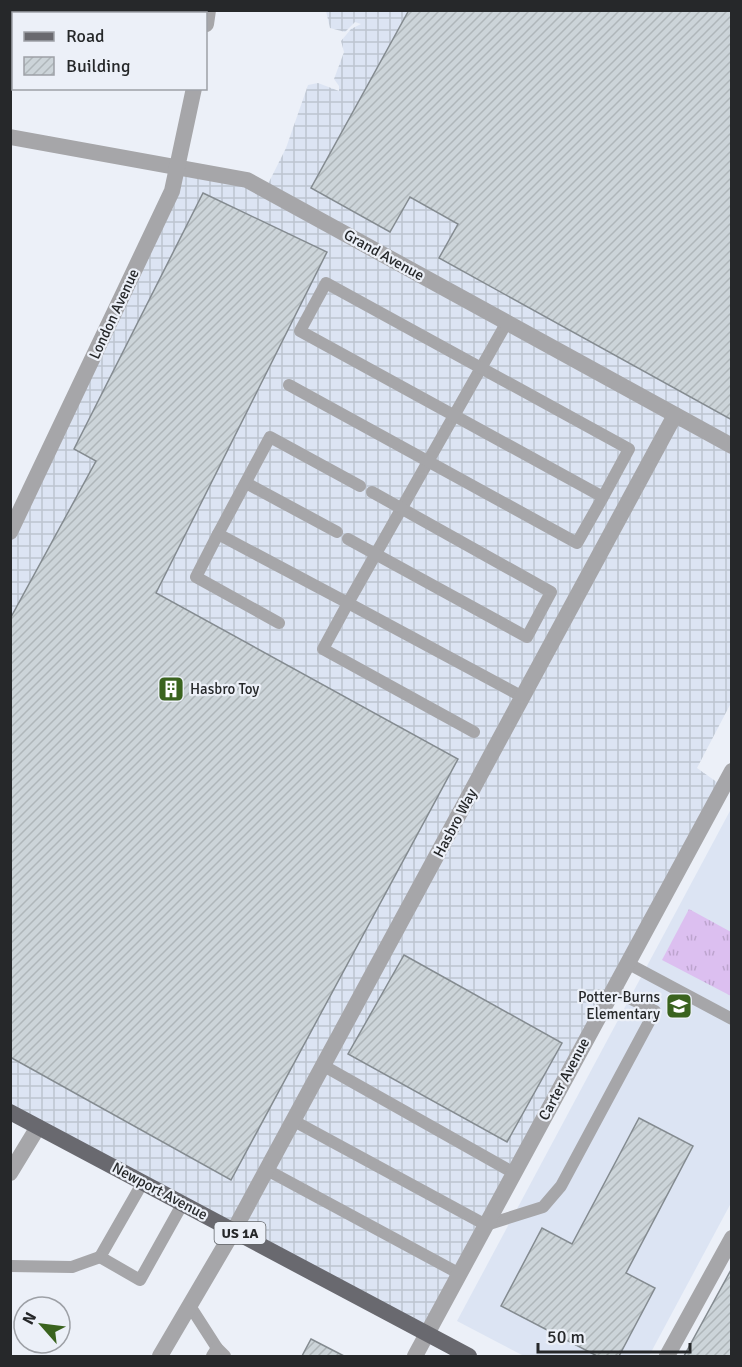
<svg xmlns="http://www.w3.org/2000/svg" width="742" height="1367" font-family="Signika,sans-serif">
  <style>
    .built { fill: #dce4f3 }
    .industrial { fill: url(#industrial-grid) }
    .park { fill: url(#park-tufts) }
    .building { fill: url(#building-hatch); stroke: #848b90; stroke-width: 1.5 }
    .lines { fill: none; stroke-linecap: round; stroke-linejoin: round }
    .service { stroke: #a6a6a9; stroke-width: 12 }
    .minor { stroke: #a6a6a9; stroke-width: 16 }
    .primary { stroke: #69696f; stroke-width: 16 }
    .labels { text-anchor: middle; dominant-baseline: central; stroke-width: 4.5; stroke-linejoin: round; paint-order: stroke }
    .shield { fill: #ecf0f8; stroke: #616468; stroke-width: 1.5 }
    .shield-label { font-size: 14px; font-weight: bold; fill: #26282a }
    .street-label { font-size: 15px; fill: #26282a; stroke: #ecf0f8 }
    .poi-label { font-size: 15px; fill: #26282a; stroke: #ecf0f8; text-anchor: start }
  </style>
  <defs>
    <pattern id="industrial-grid" width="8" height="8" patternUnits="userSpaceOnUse" patternTransform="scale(1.5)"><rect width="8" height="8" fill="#dce4f3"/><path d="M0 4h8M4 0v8" fill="none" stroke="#bdc4d0"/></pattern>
    <pattern id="park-tufts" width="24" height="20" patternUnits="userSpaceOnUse" patternTransform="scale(1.5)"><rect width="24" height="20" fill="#dcbff0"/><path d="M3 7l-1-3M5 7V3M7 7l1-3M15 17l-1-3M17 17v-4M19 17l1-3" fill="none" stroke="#bda4ce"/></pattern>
    <pattern id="building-hatch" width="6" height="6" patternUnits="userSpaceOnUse" patternTransform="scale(1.5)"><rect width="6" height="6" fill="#ccd4d9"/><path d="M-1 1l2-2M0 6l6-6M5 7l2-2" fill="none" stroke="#afb6ba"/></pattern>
  </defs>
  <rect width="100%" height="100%" fill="#ecf0f8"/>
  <!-- built -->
  <polygon class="built" points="731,809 731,1203 649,1356 524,1356 457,1321"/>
  <!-- industrial -->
  <polygon class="industrial" points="326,11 731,11 732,701 697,768 728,790 430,1335 11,1109 10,538 183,170 266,188 286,148 308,85 318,83 339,91 339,86 334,79 344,52 341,41 351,29 361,24 355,22 345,32 330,28"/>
  <!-- park -->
  <polygon class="park" points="689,909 731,932 731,996 662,960"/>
  <!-- building -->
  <g class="building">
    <polygon points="409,10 732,10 732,420 439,258 458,224 410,197 390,232 311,188"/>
    <polygon points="203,193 327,252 156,593 458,759 231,1180 10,1057 10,619 96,461 74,449"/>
    <polygon points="404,955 562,1043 507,1142 348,1054"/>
    <polygon points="639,1118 693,1146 626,1273 655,1288 619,1356 597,1356 501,1306 542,1228 572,1244"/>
    <polygon points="732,1268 732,1356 684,1356"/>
    <polygon points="311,1339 344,1356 302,1356"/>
  </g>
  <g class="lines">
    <!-- service -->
    <g class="service">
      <polyline points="507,322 348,603 523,697"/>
      <polyline points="289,385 577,543 603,497 300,331 326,283 629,449 603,497"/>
      <polyline points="246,483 337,532"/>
      <polyline points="218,534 270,437 360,486"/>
      <polyline points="348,539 527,637 551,592 372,492"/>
      <polyline points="279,623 196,577 218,534 348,603 323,649 474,732"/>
      <polyline points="627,963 732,1019"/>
      <polyline points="324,1066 514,1173"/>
      <polyline points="294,1121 486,1225 543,1207 561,1186 655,1011 613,990"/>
      <polyline points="267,1170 460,1274"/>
      <polyline points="143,1182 100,1257 140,1280 183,1203"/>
      <polyline points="10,1266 72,1267 100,1257"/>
      <polyline points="190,1306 217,1348"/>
      <polyline points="212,1356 217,1348 225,1356"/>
    </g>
    <!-- minor -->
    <g class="minor">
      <polyline points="206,24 208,10"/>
      <polyline points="10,137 247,180 732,446"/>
      <polyline points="10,532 172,191 194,88"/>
      <polyline points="10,1173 38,1127"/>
      <polyline points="160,1356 234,1230 675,415"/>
      <polyline points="415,1356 732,771"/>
      <polyline points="667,1356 732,1238"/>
    </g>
    <!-- primary -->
    <polyline class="primary" points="10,1112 469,1356"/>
  </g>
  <!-- icons -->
  <defs>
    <symbol id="building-square" viewBox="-11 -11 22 22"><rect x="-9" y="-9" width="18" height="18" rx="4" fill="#3a631e" stroke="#ecf0f8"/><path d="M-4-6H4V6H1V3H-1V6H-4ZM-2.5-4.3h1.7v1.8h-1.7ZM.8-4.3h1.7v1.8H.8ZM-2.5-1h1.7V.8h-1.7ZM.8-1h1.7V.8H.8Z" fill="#fff"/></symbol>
    <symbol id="school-square" viewBox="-11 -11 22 22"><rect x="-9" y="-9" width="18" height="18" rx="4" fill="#3a631e" stroke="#ecf0f8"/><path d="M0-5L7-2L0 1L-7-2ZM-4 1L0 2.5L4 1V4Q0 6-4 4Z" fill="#fff"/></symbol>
  </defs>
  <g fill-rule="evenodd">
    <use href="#building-square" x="156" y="674" width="30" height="30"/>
    <use href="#school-square" x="664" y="991" width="30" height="30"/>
  </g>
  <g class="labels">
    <!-- shield labels -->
    <rect class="shield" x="214.5" y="1222" width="51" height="22" rx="4.5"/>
    <g class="shield-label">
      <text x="240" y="1233">US 1A</text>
    </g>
    <!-- street labels -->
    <g class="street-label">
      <text transform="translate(384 255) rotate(29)">Grand Avenue</text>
      <text transform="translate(114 314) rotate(-65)">London Avenue</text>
      <text transform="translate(455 823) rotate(-62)">Hasbro Way</text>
      <text transform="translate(564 1079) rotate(-62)">Carter Avenue</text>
      <text transform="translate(160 1191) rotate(28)">Newport Avenue</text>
    </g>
    <!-- poi labels -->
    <g class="poi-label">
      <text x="190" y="689">Hasbro Toy</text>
      <text x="660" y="997" text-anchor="end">Potter-Burns<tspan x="660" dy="17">Elementary</tspan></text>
    </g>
  </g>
  <!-- border -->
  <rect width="742" height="1367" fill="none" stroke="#26282a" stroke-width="24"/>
  <!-- legend -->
  <rect x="12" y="12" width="195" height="78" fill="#ecf0f8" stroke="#9da0a6" stroke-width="1.5"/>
  <rect x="24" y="32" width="30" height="9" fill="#69696f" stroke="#9da0a6" stroke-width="1.5"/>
  <text x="66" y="42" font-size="18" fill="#26282a">Road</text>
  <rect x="24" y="57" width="30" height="18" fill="url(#building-hatch)" stroke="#9da0a6" stroke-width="1.5"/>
  <text x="66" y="72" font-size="18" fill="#26282a">Building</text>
  <!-- north arrow -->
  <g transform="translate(42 1325) rotate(298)"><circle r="28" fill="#ecf0f8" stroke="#9da0a6" stroke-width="1.5"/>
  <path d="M0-4.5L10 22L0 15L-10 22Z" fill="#3a631e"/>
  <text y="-9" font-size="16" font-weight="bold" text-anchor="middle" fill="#26282a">N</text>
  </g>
  <!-- scale -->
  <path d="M538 1343v9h152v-9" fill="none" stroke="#26282a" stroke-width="3"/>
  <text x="547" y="1343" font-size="18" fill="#26282a" stroke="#ecf0f8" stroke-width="4.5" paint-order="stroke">50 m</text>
</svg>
